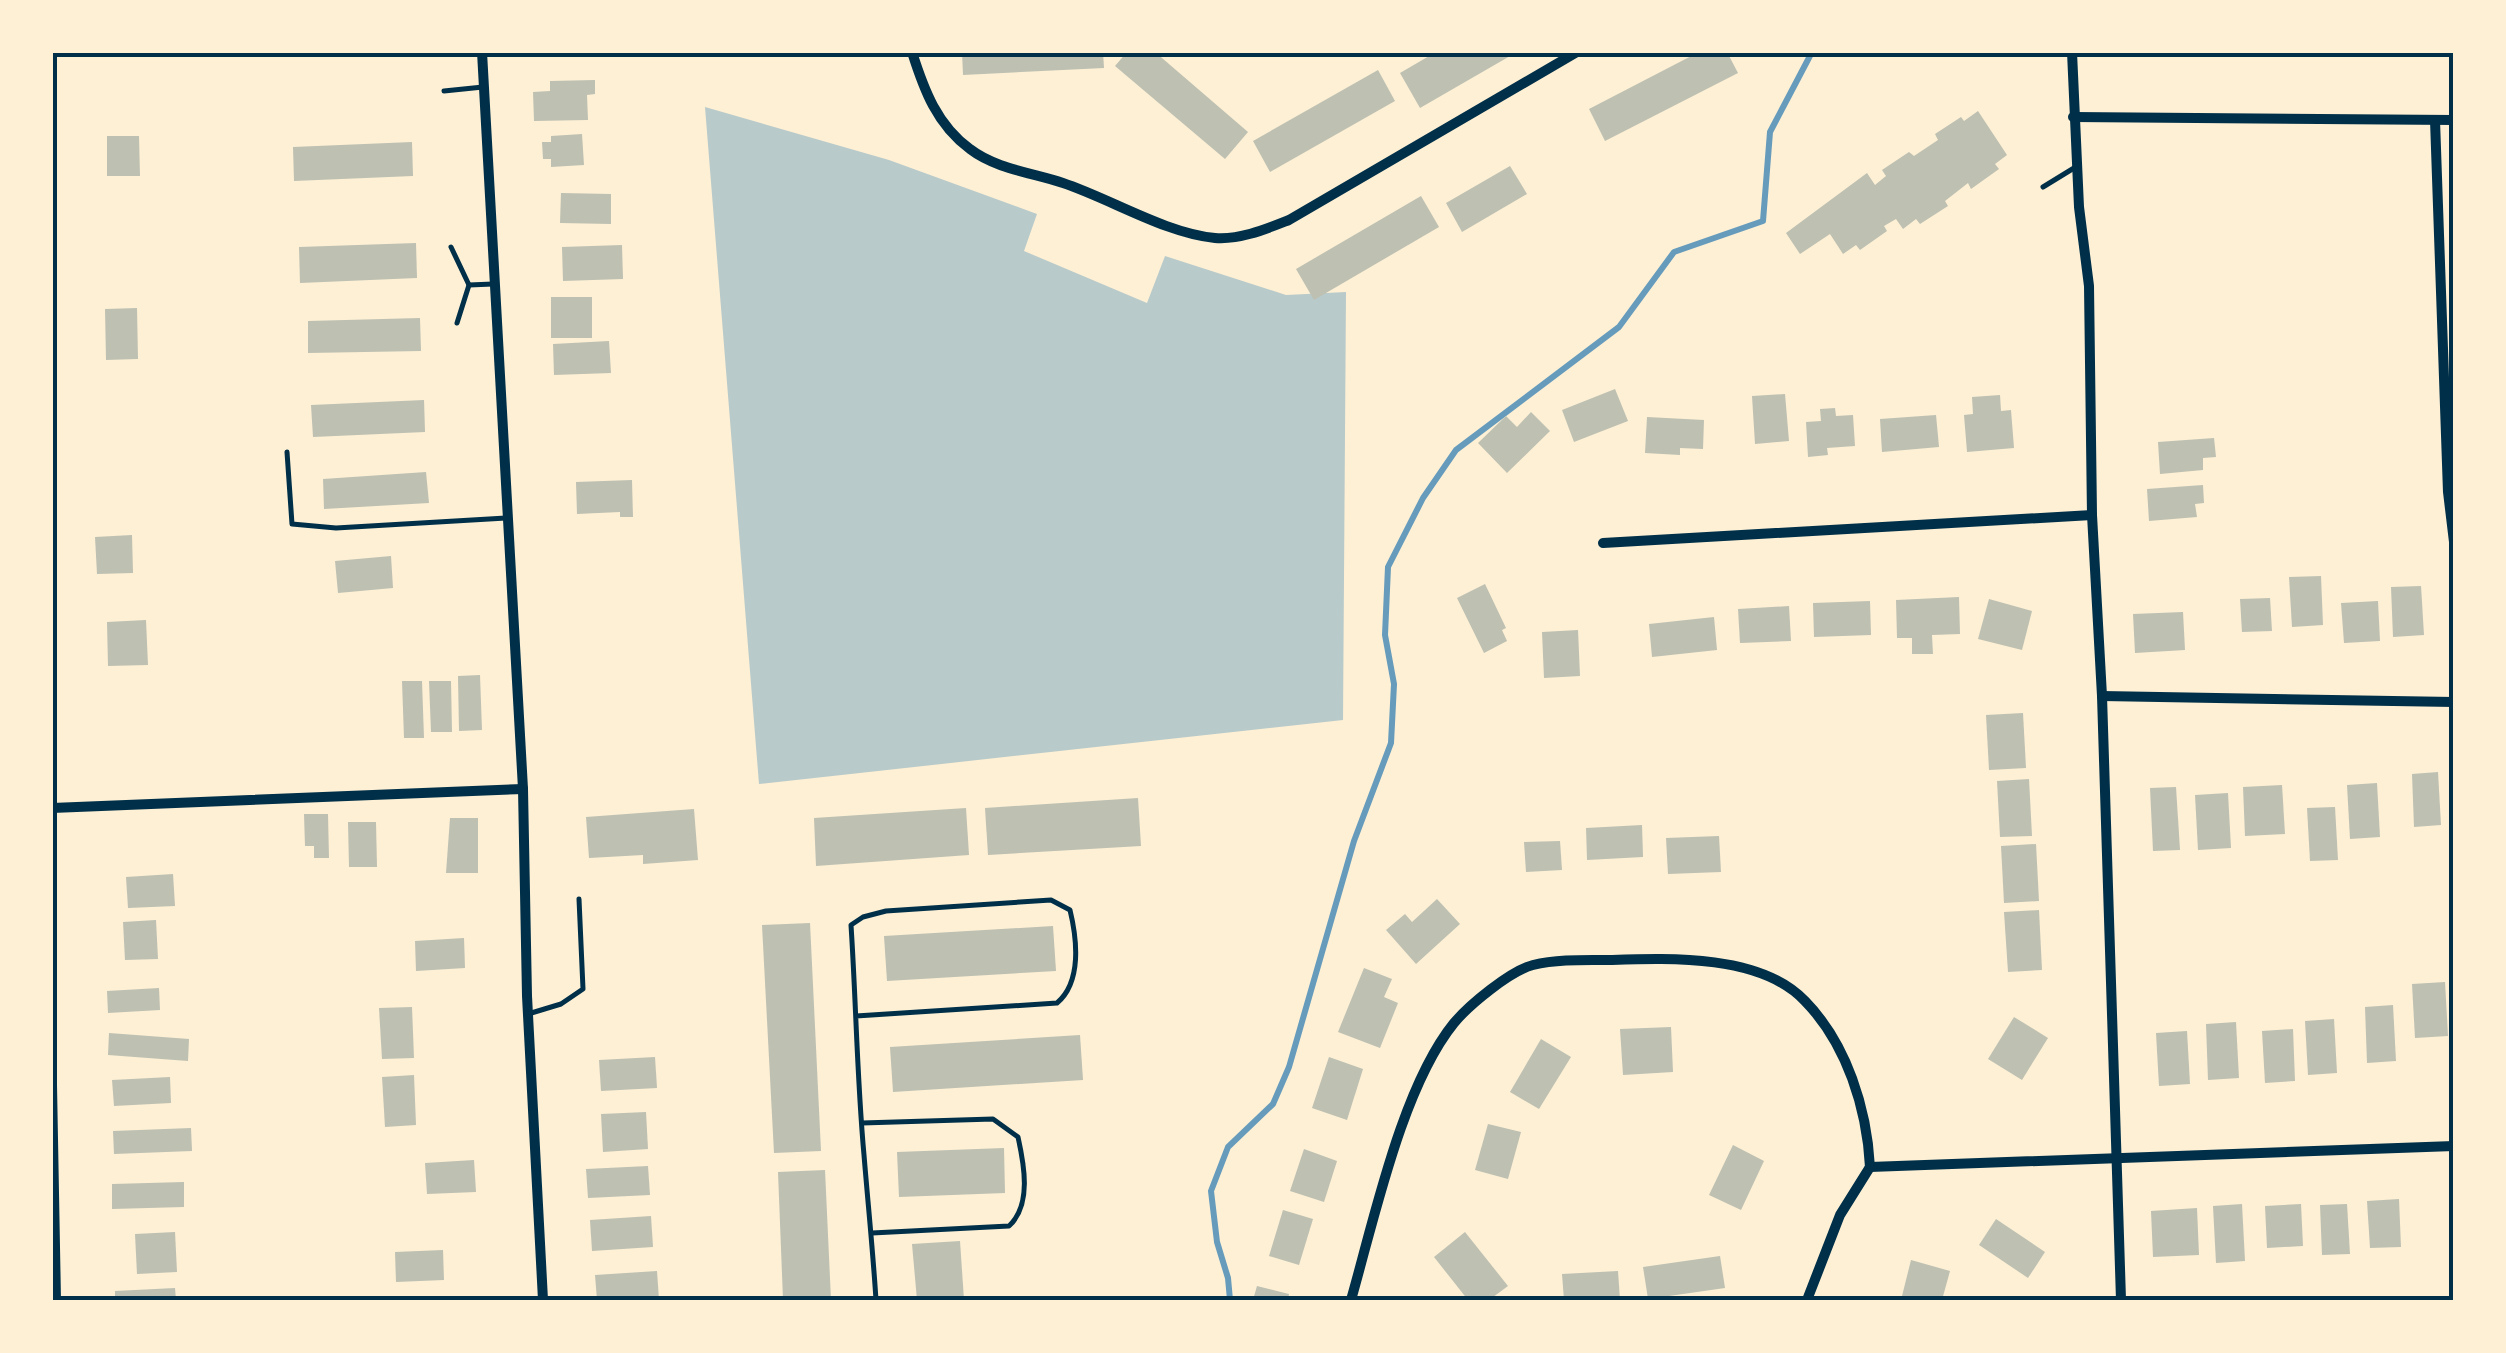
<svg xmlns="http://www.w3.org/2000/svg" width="2506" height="1353" font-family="Mulish,sans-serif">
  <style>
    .green { fill: #b9caca }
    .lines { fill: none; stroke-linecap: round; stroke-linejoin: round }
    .stream { stroke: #669bbc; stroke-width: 6 }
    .building { fill: #bec0b2 }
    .service { stroke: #003049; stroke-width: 5 }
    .minor { stroke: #003049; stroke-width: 10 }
    .neatline { fill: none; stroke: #003049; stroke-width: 4 }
  </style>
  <rect width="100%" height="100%" fill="#fdf0d5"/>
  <!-- green -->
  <polygon class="green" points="705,107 889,160 1037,214 1024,251 1147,303 1165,256 1286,295 1346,292 1343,720 759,784"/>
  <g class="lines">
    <!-- stream -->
    <polyline class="stream" points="1230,1300 1228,1278 1217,1242 1211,1191 1228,1147 1273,1104 1289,1067 1354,841 1391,743 1394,684 1385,635 1388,567 1423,498 1456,450 1619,327 1674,252 1763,221 1770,132 1812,52"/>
  </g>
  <!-- building -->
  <g class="building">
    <polygon points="962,52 1103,52 1104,68 963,75"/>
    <polygon points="1127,52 1155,52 1248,132 1225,159 1115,66"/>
    <polygon points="1436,52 1517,52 1420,108 1400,73"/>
    <polygon points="1699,52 1727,52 1738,73 1605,141 1589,109"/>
    <polygon points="1378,70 1395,101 1270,172 1253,141"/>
    <polygon points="595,80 595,94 587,95 588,120 534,121 533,92 550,91 550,81"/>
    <polygon points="1978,111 2007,155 1995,164 1999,169 1971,189 1968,183 1945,201 1948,206 1920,224 1916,219 1903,229 1896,219 1884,226 1887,231 1860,250 1856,245 1843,254 1830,234 1800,254 1786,233 1867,173 1875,185 1886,176 1882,170 1909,152 1914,156 1938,140 1935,134 1961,117 1964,121"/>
    <polygon points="582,134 584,165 551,167 551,159 543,159 542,142 551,142 551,136"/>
    <polygon points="107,136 139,136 140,176 107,176"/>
    <polygon points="412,142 413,176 294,181 293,147"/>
    <polygon points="1510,166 1527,194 1462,232 1446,203"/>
    <polygon points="561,193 611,194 611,224 560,223"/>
    <polygon points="1421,196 1439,227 1314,300 1296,269"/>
    <polygon points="416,243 417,278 300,283 299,247"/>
    <polygon points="622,245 623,279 563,281 562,247"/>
    <rect x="551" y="297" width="41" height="41"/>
    <polygon points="137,308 138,359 106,360 105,309"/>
    <polygon points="420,318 421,351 308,353 308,321"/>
    <polygon points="609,341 611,373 554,375 553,344"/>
    <polygon points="1615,389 1628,421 1574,442 1562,410"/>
    <polygon points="1785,394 1789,441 1755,444 1752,396"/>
    <polygon points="2000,395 2001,411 2011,410 2014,448 1967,452 1964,415 1973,414 1972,397"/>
    <polygon points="424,400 425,432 313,437 311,405"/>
    <polygon points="1835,408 1836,416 1853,415 1855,446 1827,448 1828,455 1808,457 1806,422 1821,421 1820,409"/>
    <polygon points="1531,412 1550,431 1507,473 1478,443 1506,416 1517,427"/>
    <polygon points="1936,415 1939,447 1882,452 1880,419"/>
    <polygon points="1647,417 1704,420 1703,449 1680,448 1680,455 1645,453"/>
    <polygon points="2214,438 2216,457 2203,458 2203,470 2160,474 2158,442"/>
    <polygon points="426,472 429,503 324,509 323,479"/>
    <polygon points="632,480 633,517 620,517 620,512 577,514 576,482"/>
    <polygon points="2203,485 2204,503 2195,504 2197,517 2149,521 2147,489"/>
    <polygon points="132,535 133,573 97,574 95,537"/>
    <polygon points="391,556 393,588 338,593 335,561"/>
    <polygon points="2321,576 2323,625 2292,627 2289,577"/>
    <polygon points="1485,584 1506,628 1502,630 1507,641 1484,653 1457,598"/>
    <polygon points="2421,586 2424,635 2393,637 2391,587"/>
    <polygon points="1959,597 1960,634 1932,635 1933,654 1912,654 1912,638 1897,638 1896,600"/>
    <polygon points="2270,598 2272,631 2242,632 2240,599"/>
    <polygon points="1989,599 2032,611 2022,650 1978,639"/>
    <polygon points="1870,601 1871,635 1814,637 1813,603"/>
    <polygon points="2378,601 2380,641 2344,643 2341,603"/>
    <polygon points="1789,606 1791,641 1740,643 1738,609"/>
    <polygon points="2183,612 2185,650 2135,653 2133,614"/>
    <polygon points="1714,617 1717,650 1652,657 1649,624"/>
    <polygon points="146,620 148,665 108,666 107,622"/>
    <polygon points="1578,630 1580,676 1544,678 1542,632"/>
    <polygon points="480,675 482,730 459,731 458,676"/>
    <polygon points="402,681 422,681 424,738 404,738"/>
    <polygon points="429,681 451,681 452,732 431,732"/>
    <polygon points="2023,713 2026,768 1989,770 1986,715"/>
    <polygon points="2438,772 2441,825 2414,827 2412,774"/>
    <polygon points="2029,779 2032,836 2000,837 1997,781"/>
    <polygon points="2377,783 2380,837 2350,839 2347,785"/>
    <polygon points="2282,785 2285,834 2245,836 2243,787"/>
    <polygon points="2176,787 2180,850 2153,851 2150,788"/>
    <polygon points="2228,793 2231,848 2198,850 2195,795"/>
    <polygon points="1138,798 1141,846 988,855 985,808"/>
    <polygon points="2335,807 2338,860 2310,861 2307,808"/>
    <polygon points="966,808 969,855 816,866 814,818"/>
    <polygon points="694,809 698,860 643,864 643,855 589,858 586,817"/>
    <polygon points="304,814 328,814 329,858 314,858 314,846 305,846"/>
    <polygon points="450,818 478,818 478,873 446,873"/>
    <polygon points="348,822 376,822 377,867 349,867"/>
    <polygon points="1642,825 1643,857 1587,860 1586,828"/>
    <polygon points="1719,836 1721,872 1668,874 1666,838"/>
    <polygon points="1560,841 1562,870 1526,872 1524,842"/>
    <polygon points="2036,844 2039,901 2004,903 2001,846"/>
    <polygon points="173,874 175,906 128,908 126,877"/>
    <polygon points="1437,899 1460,924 1416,964 1386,930 1405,914 1412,922"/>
    <polygon points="2039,910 2042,970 2008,972 2004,912"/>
    <polygon points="156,920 158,959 125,960 123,922"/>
    <polygon points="810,923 821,1151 774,1153 762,925"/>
    <polygon points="1053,926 1056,971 887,981 884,936"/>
    <polygon points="464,938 465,968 416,971 415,941"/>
    <polygon points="1364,968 1392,979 1384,997 1398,1003 1380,1048 1338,1032"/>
    <polygon points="2445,982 2448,1036 2415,1038 2412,984"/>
    <polygon points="159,988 160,1010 108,1013 107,991"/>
    <polygon points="2393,1005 2396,1061 2367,1063 2365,1007"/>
    <polygon points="412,1007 414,1058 382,1059 379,1008"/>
    <polygon points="2014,1017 2048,1038 2022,1080 1988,1059"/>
    <polygon points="2334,1019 2337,1073 2308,1075 2305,1021"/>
    <polygon points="2236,1022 2239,1078 2208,1080 2206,1024"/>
    <polygon points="1671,1027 1673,1072 1623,1075 1620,1029"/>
    <polygon points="2293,1029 2295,1081 2265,1083 2262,1031"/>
    <polygon points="2187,1031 2190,1084 2159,1086 2156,1033"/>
    <polygon points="109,1033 189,1039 188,1061 108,1055"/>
    <polygon points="1080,1035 1083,1080 893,1092 890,1047"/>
    <polygon points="1541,1039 1571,1057 1539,1109 1510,1092"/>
    <polygon points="655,1057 657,1088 601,1091 599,1060"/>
    <polygon points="1329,1057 1363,1069 1347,1120 1312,1108"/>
    <polygon points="414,1075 416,1125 385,1127 382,1077"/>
    <polygon points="170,1077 171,1103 114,1106 112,1080"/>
    <polygon points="646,1112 648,1149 603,1152 601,1114"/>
    <polygon points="1488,1124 1521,1132 1508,1179 1475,1170"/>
    <polygon points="191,1128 192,1151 114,1154 113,1131"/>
    <polygon points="1733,1145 1764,1161 1741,1210 1709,1195"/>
    <polygon points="1004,1148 1005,1193 899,1197 897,1152"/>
    <polygon points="1304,1149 1337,1161 1324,1202 1290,1191"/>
    <polygon points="474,1160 476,1192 427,1194 425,1163"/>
    <polygon points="648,1166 650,1195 588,1198 586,1169"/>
    <polygon points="825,1170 831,1300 783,1300 778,1172"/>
    <polygon points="184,1182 184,1207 112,1209 112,1184"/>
    <polygon points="2399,1199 2401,1247 2370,1248 2367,1201"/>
    <polygon points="2242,1204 2245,1261 2216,1263 2213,1206"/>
    <polygon points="2301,1204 2303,1246 2267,1248 2265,1206"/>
    <polygon points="2347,1204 2350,1254 2322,1255 2320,1205"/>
    <polygon points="2197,1208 2199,1255 2153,1257 2151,1211"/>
    <polygon points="1283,1210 1313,1219 1299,1265 1269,1256"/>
    <polygon points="651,1216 653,1247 592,1251 590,1220"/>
    <polygon points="1996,1219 2045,1252 2028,1278 1979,1245"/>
    <polygon points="175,1232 177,1272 137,1274 135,1234"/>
    <polygon points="1465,1232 1508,1286 1489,1300 1468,1300 1434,1257"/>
    <polygon points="960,1241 964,1300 917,1300 912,1244"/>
    <polygon points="443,1250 444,1280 396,1282 395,1252"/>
    <polygon points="1720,1256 1725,1288 1648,1299 1643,1267"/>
    <polygon points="1911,1260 1950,1271 1942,1300 1901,1300"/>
    <polygon points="657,1271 659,1300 597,1300 595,1275"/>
    <polygon points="1618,1271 1620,1300 1564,1300 1562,1274"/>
    <polygon points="1257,1286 1289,1294 1288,1300 1253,1300"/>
    <polygon points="175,1288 176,1300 115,1300 115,1291"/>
  </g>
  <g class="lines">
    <!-- service -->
    <g class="service">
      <polyline points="444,91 483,87"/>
      <polyline points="2043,187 2074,168"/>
      <polyline points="451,247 469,285 493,284"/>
      <polyline points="457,323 469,285"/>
      <polyline points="287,452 292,524 336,528 506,518"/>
      <polyline points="528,1014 561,1004 583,989 579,899"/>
      <path d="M856,1016L1057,1003C1082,982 1077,939 1070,910L1051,900L886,911L863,917L851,925C856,1001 857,1079 864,1155C868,1204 873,1252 876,1300"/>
      <path d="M862,1123L993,1119L1018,1137C1024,1164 1032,1205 1009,1226L872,1233"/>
    </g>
    <!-- minor -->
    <g class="minor">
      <polyline points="482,52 523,789 527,996 543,1300"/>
      <path d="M912,52C924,90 937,125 970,149C996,169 1033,173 1063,183C1111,199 1165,233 1215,238C1240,240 1266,229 1289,220L1577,52"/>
      <polyline points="2072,52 2079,207 2089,286 2092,515 2102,696 2121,1300"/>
      <polyline points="2073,117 2454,120"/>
      <polyline points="2435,120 2448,492 2454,542"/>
      <polyline points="1603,543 2092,515"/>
      <polyline points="2102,696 2454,702"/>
      <polyline points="52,808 523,789"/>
      <polyline points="52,1085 56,1300"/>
      <polyline points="1870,1167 2454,1146"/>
      <path d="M1351,1300C1374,1220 1402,1087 1454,1023C1469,1005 1510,971 1533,965C1557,959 1584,960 1609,960C1668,958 1761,954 1805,1001C1847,1044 1867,1109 1870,1167"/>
      <polyline points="1807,1300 1840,1215 1870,1167"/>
    </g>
  </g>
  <!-- border -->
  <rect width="2506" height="1353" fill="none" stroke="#fdf0d5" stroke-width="110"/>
  <rect x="55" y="55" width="2396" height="1243" class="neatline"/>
</svg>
